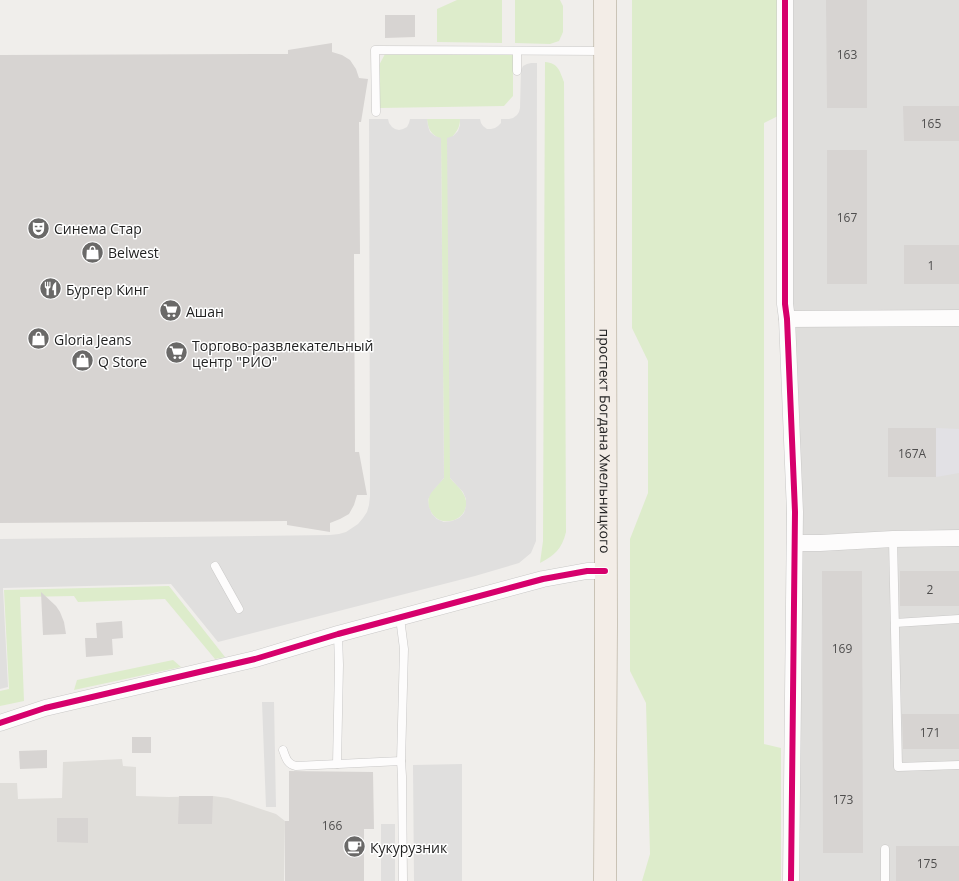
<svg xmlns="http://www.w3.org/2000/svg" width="959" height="881" font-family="'Open Sans',sans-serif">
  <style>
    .residential { fill: #dfdedc }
    .airport { fill: #e0deda }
    .grass { fill: #ddeccb }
    .parking { fill: #e0dfde }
    .plaza { fill: #e2e1e5 }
    .building { fill: #d7d4d2 }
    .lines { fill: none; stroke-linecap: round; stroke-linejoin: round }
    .lane-casing { stroke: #c9c8c7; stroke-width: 9 }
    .street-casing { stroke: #c9c8c7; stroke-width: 17 }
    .primary-casing { stroke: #a79c86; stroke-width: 23 }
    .lane { stroke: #fdfcfc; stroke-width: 8 }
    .street { stroke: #fdfcfc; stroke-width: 16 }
    .primary { stroke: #f3ede7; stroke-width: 22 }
    .cycleway-casing { stroke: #fff; stroke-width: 8 }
    .cycleway { stroke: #d6006c; stroke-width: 6 }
    .labels { text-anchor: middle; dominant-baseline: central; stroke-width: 3; stroke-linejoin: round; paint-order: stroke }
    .number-label { font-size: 12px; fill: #4f4e4e }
    .poi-label { font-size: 14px; fill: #222; stroke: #fff; text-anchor: start }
    .street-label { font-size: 14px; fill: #222; stroke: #fff }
  </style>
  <rect width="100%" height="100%" fill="#f0eeeb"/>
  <!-- residential -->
  <polygon class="residential" points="787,0 959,0 959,881 786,881"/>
  <!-- airport -->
  <polygon class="airport" points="122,759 123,766 136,767 136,796 169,797 213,796 228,798 276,814 285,821 284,881 0,881 0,783 17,783 18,799 62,798 63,762"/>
  <!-- grass -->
  <g class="grass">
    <polygon points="457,0 502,0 502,43 437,42 437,9"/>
    <polygon points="515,0 560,0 563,6 563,32 559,41 550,44 515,43"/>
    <polygon points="632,0 780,0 780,115 764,123 764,744 781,748 781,881 642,881 650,854 646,703 630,671 630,539 648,493 648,361 632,328"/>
    <polygon points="385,54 513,55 513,96 504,106 379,108 378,67"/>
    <path d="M545,62C558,63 560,71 564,82L566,532C562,549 554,556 540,563L543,541Z"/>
    <path d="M427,119H460C460,126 458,130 453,136L450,478C455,484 462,489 465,497C473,519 440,532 430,510C427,504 428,497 431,492C435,487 440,483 444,478L441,139C431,135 428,129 427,119Z"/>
    <polygon points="169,586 225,657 215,659 165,599 78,602 74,596 20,597 24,701 0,706 0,691 9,689 4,590"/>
    <polygon points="173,660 181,667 74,690 77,680"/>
  </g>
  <!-- parking -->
  <g class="parking">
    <polygon points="531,63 537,63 536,541 531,553 519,563 475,576 218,642 171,584 3,588 8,687 0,689 0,539 330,535 339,534 346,532 358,524 363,518 367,512 369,505 370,496 369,119 388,119 389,123 392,127 395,129 399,130 403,129 407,127 409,123 410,119 427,119 428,126 430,132 435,136 441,138 444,478 431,493 428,500 429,507 432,514 437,519 444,522 452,521 459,518 464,513 466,506 466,499 463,492 450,478 447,138 453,136 458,131 460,125 460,119 480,119 481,123 483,126 487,129 491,129 495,128 498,126 501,123 501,119 509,119 513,118 517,115 519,112 520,108 521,70 523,66 527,64"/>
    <polygon points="262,702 274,702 276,807 266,807"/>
    <polygon points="462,764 462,881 414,881 413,765"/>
    <rect x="381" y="824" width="14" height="57"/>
  </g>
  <!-- plaza -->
  <polygon class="plaza" points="936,428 959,429 959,473 936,477"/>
  <!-- building -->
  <g class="building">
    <polygon points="826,0 867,0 867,108 827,108"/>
    <polygon points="385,15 415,15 415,37 385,38"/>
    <polygon points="332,43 332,52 342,55 350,60 356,69 359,78 368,79 361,122 359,122 360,254 354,254 355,452 359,452 367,495 357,495 354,505 349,514 340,519 330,523 330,532 287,525 287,521 0,523 0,55 288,54 288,50"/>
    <polygon points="903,106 959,106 959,141 904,141"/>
    <rect x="827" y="150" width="40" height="134"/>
    <rect x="904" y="245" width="55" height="39"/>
    <rect x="888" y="428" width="48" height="49"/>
    <polygon points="822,571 862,571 863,853 823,853"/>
    <rect x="900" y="571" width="59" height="35"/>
    <polygon points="41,592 56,606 60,612 64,622 66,634 43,635"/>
    <polygon points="122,621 123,638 112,639 113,655 86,657 85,638 97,638 96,623"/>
    <polygon points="902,714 959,714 959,749 903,749"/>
    <rect x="132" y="737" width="19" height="16"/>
    <polygon points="47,750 47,768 20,769 19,751"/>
    <polygon points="289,771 373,772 374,829 364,829 364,881 285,881 285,821 289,821"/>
    <polygon points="179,796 213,796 212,824 178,824"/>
    <polygon points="57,818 88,818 88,843 57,842"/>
    <rect x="896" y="846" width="63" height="35"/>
  </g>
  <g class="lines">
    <defs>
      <g id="lane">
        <polyline points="517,71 517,51"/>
        <polyline points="376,112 375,50 604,51"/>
        <polyline points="893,539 898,767 959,765"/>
        <polyline points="215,566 239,609"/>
        <polyline points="400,618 404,649 401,761 402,776 403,881"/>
        <polyline points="895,623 959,619"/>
        <path d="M283,750C286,758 287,764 296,766L401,761"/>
        <polyline points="337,764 339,665 338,634"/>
        <polyline points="885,849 885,881"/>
      </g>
      <g id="street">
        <polyline points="785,0 785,304 787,319 795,512 791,881"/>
        <polyline points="787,319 959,318"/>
        <polyline points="795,543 820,543 893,539 959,538"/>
        <polyline points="0,723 45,708 255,659 338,634 543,579 587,571 605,571"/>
      </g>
      <g id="primary">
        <path id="s1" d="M605,0L606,625L605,881"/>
      </g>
    </defs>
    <!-- lane casing -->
    <use href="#lane" class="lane-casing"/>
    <!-- street casing -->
    <use href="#street" class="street-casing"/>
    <!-- primary casing -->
    <use href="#primary" class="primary-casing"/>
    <!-- lane -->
    <use href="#lane" class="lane"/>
    <!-- street -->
    <use href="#street" class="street"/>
    <!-- primary -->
    <use href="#primary" class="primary"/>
    <defs>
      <g id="cycleway">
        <polyline points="785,0 785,304 787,319 795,512 791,881"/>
        <polyline points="0,723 45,708 255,659 338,634 543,579 587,571 605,571"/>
      </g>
    </defs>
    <!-- cycleway casing -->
    <use href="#cycleway" class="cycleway-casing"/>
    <!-- cycleway -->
    <use href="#cycleway" class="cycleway"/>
  </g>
  <!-- icons -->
  <defs>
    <symbol id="theatre-disc" viewBox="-11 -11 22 22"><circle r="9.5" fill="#6a6968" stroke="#fff"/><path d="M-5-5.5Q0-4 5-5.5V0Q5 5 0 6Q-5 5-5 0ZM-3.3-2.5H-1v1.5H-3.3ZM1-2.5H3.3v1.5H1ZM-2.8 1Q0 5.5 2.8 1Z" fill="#fff"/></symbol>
    <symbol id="shop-disc" viewBox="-11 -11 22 22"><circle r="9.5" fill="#6a6968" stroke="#fff"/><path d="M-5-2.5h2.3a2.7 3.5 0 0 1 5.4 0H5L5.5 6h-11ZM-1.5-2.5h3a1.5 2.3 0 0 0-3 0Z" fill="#fff"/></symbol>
    <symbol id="restaurant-disc" viewBox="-11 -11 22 22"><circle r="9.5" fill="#6a6968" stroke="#fff"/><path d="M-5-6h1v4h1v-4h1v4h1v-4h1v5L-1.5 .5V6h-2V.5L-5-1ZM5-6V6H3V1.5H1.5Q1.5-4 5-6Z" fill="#fff"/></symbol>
    <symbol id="supermarket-disc" viewBox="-11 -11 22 22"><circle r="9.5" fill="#6a6968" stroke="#fff"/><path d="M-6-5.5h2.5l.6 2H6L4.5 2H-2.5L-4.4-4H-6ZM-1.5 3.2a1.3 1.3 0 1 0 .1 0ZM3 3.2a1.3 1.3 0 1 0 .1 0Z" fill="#fff"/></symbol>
    <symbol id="cafe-disc" viewBox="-11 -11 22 22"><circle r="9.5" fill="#6a6968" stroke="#fff"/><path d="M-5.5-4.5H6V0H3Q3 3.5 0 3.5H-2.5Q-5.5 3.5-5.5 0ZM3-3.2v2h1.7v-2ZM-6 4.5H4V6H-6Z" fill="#fff"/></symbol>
  </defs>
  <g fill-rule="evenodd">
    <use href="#theatre-disc" x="26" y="216" width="25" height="25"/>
    <use href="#shop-disc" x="80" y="240" width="25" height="25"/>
    <use href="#restaurant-disc" x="38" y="276" width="25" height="25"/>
    <use href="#supermarket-disc" x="158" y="298" width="25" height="25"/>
    <use href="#shop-disc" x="26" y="326" width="25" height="25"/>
    <use href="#supermarket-disc" x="164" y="340" width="25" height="25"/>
    <use href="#shop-disc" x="70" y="348" width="25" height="25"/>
    <use href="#cafe-disc" x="342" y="834" width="25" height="25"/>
  </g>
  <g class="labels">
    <!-- number labels -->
    <g class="number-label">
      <text x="847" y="54">163</text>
      <text x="931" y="123">165</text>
      <text x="847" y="217">167</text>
      <text x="931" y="265">1</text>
      <text x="912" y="453">167А</text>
      <text x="930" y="589">2</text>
      <text x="842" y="648">169</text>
      <text x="930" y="732">171</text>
      <text x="843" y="799">173</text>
      <text x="332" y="825">166</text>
      <text x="927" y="863">175</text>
    </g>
    <!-- poi labels -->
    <g class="poi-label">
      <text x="54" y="228">Синема Стар</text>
      <text x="108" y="252">Belwest</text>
      <text x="66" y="289">Бургер Кинг</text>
      <text x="186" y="311">Ашан</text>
      <text x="54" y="339">Gloria Jeans</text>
      <text x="192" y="345">Торгово-развлекательный<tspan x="192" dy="16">центр "РИО"</tspan></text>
      <text x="98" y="361">Q Store</text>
      <text x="370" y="847">Кукурузник</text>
    </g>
    <!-- street labels -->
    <g class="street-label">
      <text stroke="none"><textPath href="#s1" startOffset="441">проспект Богдана Хмельницкого</textPath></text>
    </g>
  </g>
</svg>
